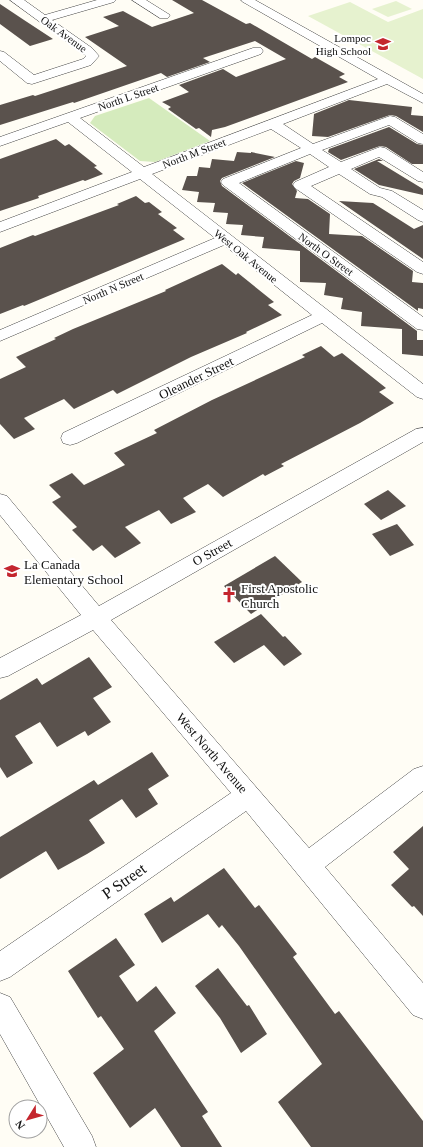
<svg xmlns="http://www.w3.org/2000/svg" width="423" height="1147" font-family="'Times New Roman',serif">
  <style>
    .green { fill: #d5ebbd }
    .pitch { fill: #e6f2cf }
    .building { fill: #5a524d }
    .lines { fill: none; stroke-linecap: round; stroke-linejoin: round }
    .minor-casing { stroke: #444; stroke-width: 1 }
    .minor { fill: #fff; fill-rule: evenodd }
    .labels { text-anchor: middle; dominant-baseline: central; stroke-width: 4; stroke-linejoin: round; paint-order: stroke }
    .far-street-label { font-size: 11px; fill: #111; stroke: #fff }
    .far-poi-label { font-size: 11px; fill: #111; stroke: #fff; text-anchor: end }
    .street-label { font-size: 13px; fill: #111; stroke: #fff }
    .poi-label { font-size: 13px; fill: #111; stroke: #fff; text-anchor: start }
    .near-street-label { font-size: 16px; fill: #111; stroke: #fff }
  </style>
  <rect width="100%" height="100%" fill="#fffdf5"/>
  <!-- green -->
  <polygon class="green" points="149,98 210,141 155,162 140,161 90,123 95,116"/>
  <!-- pitch -->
  <g class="pitch">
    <polygon points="396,1 412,9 388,17 372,9"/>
    <polygon points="350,2 388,22 423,9 423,79 308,16"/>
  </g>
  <!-- building -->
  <g class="building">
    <polygon points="172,0 202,0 246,24 250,23 312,59 315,57 345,74 339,77 348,82 225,127 212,130 211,137 199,128 196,129 168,109 171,107 162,102 189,92 179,85 223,69 236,77 286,59 255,41 203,58 210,62 167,77 161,73 74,103 73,102 0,125 0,105 33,95 35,96 127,66 85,37 119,26 103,17 123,11 152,27 194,13"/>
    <polygon points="0,4 24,20 53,39 30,46 0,24"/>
    <polygon points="349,100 412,107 411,115 423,116 423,132 396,116 390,115 328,137 312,136 314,114"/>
    <polygon points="389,127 417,144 423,145 423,164 412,164 386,147 380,146 341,160 328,152 329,149"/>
    <polygon points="56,139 65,146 69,144 97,166 94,167 103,174 85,181 83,180 38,196 39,198 0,211 0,159"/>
    <polygon points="237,152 251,153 251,152 275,157 222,178 220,181 222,186 417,331 417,340 423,340 423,356 402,354 402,329 361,326 362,312 341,309 343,298 324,295 326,283 300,282 300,251 262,248 264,237 241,235 243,225 226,224 228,213 213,212 215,203 197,202 199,192 182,190 187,176 197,176 199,167 210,168 212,159 234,161"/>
    <polygon points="379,159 383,161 377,161 423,189 423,195 379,185 354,169"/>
    <polygon points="296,161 304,163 300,178 294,181 292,184 297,191 295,198 308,199 330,214 329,234 362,236 413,271 412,282 423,283 423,309 418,308 418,311 242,183"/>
    <polygon points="136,196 145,203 149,202 162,212 158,214 177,228 173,230 185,239 24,306 23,305 0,314 0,248 33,235 35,236 119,205 117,204"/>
    <polygon points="339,201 373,203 414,229 423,225 423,259"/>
    <polygon points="222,264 236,275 238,273 274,302 268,305 282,315 246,332 247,333 191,357 117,394 113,390 74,409 64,399 24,418 35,429 14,439 0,424 0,379 26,367 16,357 56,339 54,338 73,329 166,291 165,290"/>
    <polygon points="321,346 334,357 342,353 386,388 379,392 394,403 360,423 281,464 284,466 265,476 263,474 223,497 208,484 183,498 196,512 171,524 159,510 125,527 141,543 115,558 102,545 93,551 72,530 77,527 52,502 61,497 49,485 72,473 84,485 125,465 114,453 157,433 154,430 212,400 305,357 302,355"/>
    <polygon points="388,490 406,506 381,520 364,504"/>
    <polygon points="397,524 414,545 390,556 372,534"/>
    <polygon points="275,556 302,582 251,614 224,586"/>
    <polygon points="261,614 283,637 285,636 302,654 284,666 264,645 234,663 214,642"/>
    <polygon points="89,657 112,687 93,698 111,722 88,736 85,731 57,747 40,722 15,736 33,763 7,778 0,767 0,700 37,678 42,685"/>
    <polygon points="152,752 169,776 148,789 158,804 136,818 122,799 89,820 105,843 87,854 58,870 46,851 0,879 0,837 94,780 98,785"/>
    <polygon points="423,826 423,916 414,906 412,907 391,885 409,869 393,852"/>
    <polygon points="224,868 255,908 259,905 297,954 293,957 335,1014 339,1011 423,1121 423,1147 311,1147 278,1102 322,1064 239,946 222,925 219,928 208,914 162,943 144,914 171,897 174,902"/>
    <polygon points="116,938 135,965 119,976 137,1002 156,986 176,1013 154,1031 208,1112 202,1116 222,1147 181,1147 155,1108 130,1128 93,1073 124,1049 101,1016 98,1018 68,971"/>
    <polygon points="218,968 247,1006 249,1005 267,1034 241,1053 220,1018 195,986"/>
  </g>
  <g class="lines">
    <defs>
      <g id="minor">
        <polygon points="10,0 24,0 45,15 97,0 116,0 114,2 52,20 92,48 99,56 91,65 32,84 27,83 0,61 0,51 4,52 34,75 83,59 86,56"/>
        <polygon points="132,0 146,0 170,15 168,18 160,18"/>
        <polygon points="241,0 255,0 423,94 423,103 387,84 283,124 313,144 390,116 395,117 423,134 423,144 418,143 389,125 322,150 341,162 380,147 385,148 423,172 423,182 418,181 379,157 351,169 380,188 392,191 423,210 423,222 418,220 382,197 370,194 339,174 311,186 423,262 423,274 417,272 295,188 293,185 295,182 329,167 310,154 239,183 423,317 423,330 417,329 223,185 221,182 223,179 301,148 271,129 152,174 423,384 423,399 417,397 322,323 77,443 70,445 63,443 61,438 63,433 312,315 224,245 0,341 0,330 215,238 140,179 0,232 0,222 132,172 68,122 0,146 0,137 253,48 261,48 263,51 261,54 80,118 144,167 378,79 243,2"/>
        <polygon points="423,428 423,442 111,620 309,848 414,769 423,766 423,791 325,867 423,983 423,1019 413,1015 246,811 10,977 0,981 0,951 231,793 93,630 8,676 0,678 0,658 81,615 0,515 0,494 7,496 99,606 416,429"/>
        <polygon points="0,993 10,997 92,1136 96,1147 64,1147 0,1034"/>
      </g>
    </defs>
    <!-- minor casing -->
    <use href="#minor" class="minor-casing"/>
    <!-- minor -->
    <use href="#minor" class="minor"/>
  </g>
  <!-- icons -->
  <defs>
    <symbol id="school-bare" viewBox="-9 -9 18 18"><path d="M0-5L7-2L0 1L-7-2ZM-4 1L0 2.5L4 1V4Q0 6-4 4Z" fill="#c4262e" stroke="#fff" stroke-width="2.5" paint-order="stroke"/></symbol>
    <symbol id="church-bare" viewBox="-9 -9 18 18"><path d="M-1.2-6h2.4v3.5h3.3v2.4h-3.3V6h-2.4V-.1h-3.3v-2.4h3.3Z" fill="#c4262e" stroke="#fff" stroke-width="2.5" paint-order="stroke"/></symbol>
  </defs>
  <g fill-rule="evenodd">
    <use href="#school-bare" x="372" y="33" width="22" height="22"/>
    <use href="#school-bare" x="1" y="560" width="22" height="22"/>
    <use href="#church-bare" x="218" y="584" width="22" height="22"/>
  </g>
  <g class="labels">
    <!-- far-street labels -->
    <g class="far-street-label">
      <text transform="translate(64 34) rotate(36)">Oak Avenue</text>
      <text transform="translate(128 97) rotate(-19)">North L Street</text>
      <text transform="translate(194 153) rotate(-21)">North M Street</text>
      <text transform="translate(326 254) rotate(36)">North O Street</text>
      <text transform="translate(246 256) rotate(39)">West Oak Avenue</text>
      <text transform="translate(113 288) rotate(-23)">North N Street</text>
    </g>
    <!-- far-poi labels -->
    <g class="far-poi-label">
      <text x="371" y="38">Lompoc<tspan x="371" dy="13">High School</tspan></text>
    </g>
    <!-- street labels -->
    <g class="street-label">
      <text transform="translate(196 378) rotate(-26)">Oleander Street</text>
      <text transform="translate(212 552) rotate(-29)">O Street</text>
      <text transform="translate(212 753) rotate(49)">West North Avenue</text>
    </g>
    <!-- poi labels -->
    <g class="poi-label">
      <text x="24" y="564">La Canada<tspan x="24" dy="15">Elementary School</tspan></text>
      <text x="241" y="588">First Apostolic<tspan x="241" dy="15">Church</tspan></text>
    </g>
    <!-- near-street labels -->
    <g class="near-street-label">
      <text transform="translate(124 881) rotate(-35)">P Street</text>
    </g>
  </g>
  <!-- north arrow -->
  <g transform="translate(28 1119) rotate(233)"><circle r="19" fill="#ffffff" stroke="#a0a0a0"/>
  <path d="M0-3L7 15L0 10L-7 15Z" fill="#c4262e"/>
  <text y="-6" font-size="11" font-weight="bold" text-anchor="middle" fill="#111111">N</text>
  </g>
</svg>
